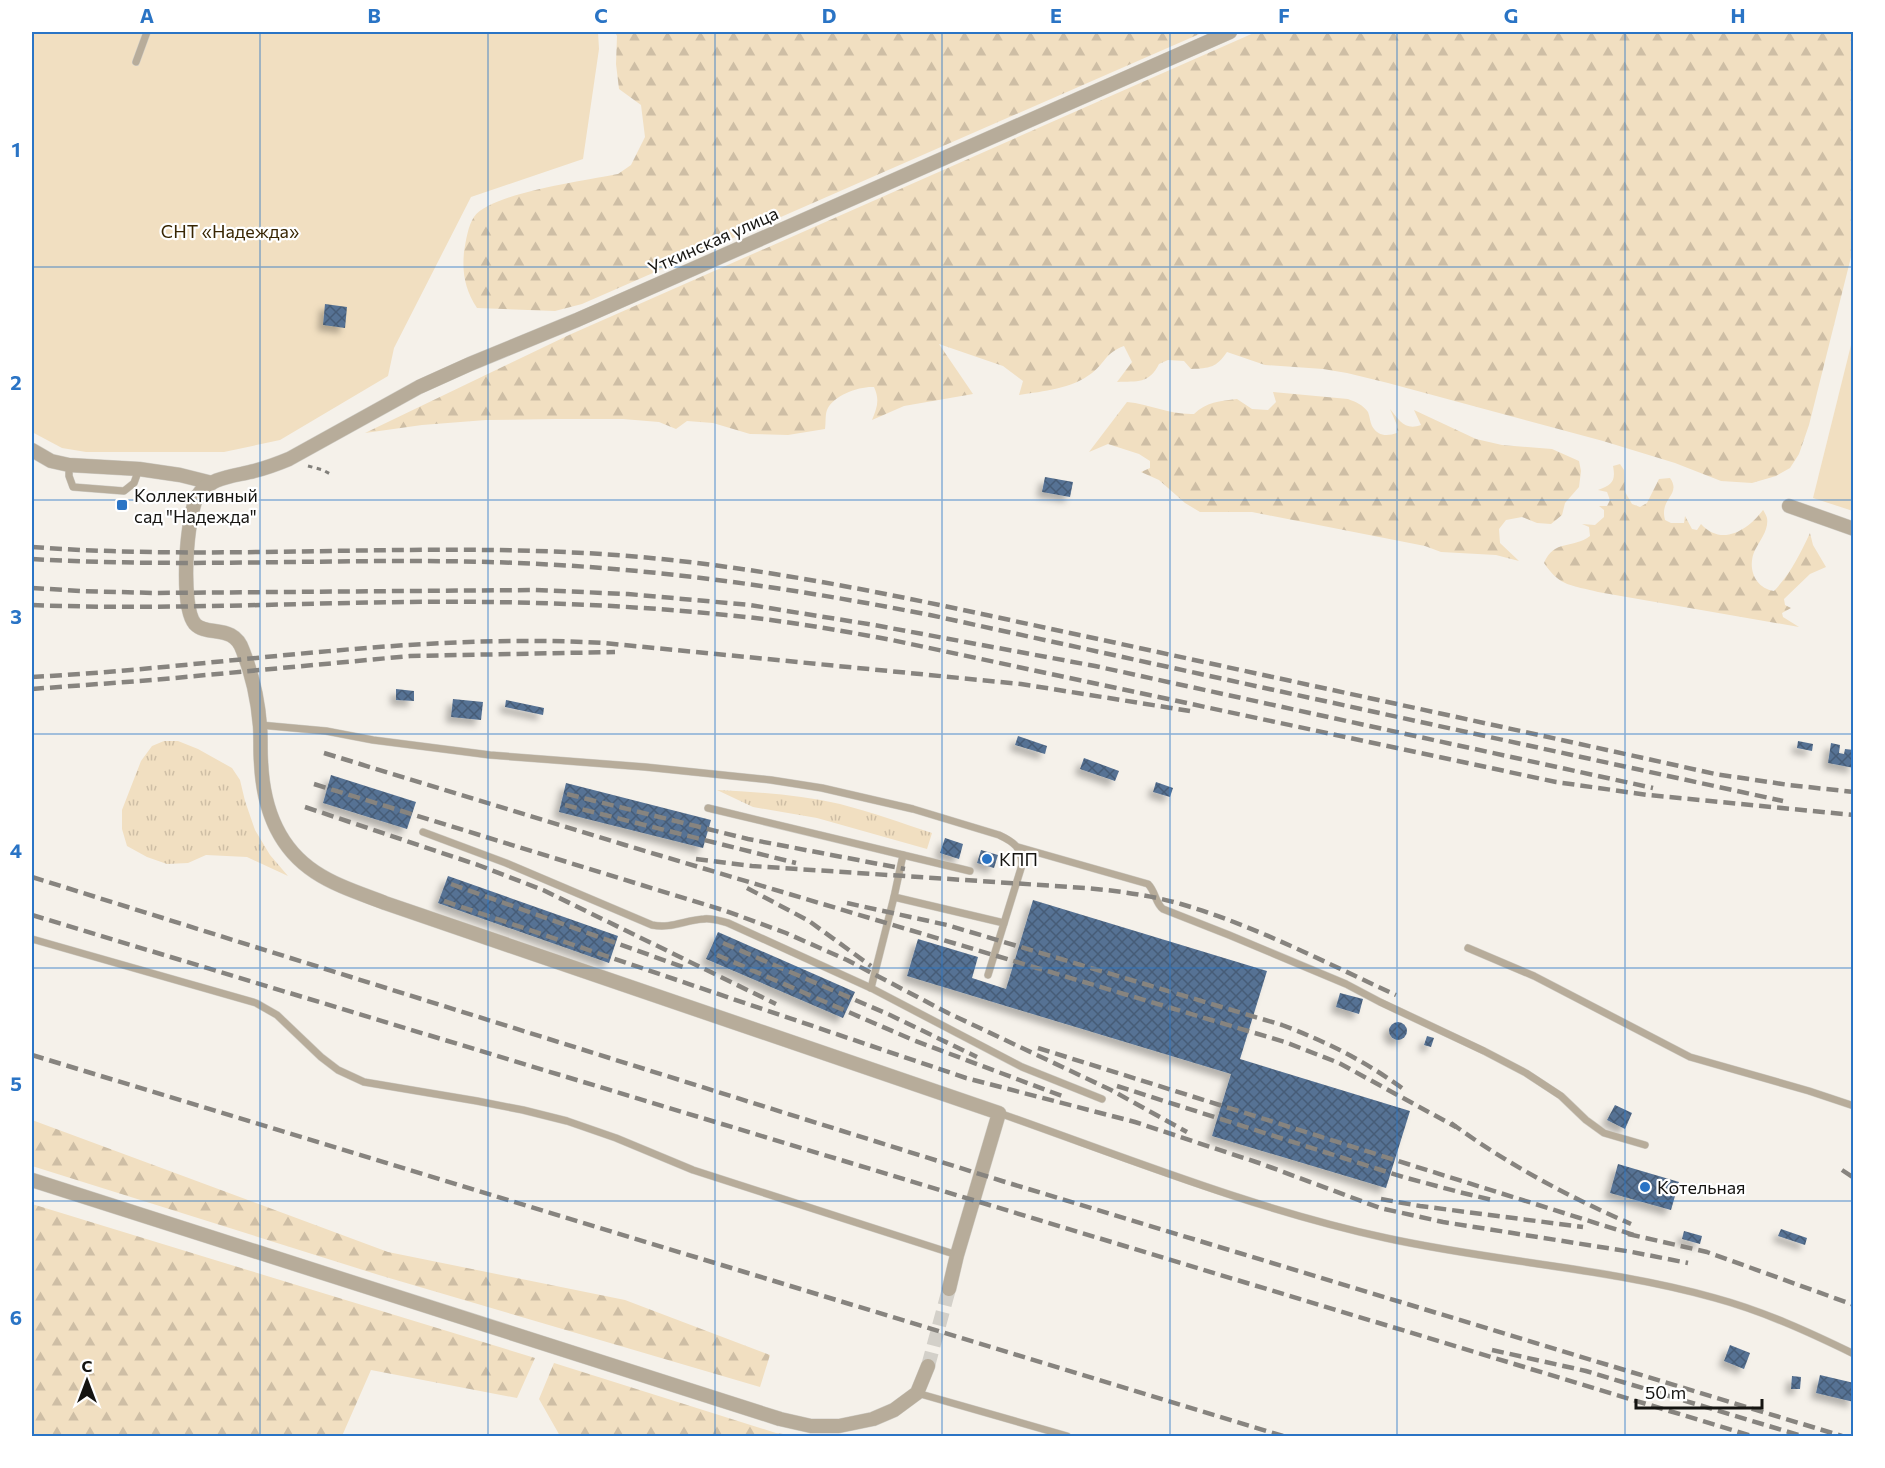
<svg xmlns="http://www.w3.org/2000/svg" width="1885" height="1468" font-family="Commissioner,sans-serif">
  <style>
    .grass { fill: url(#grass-tufts) }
    .forest { fill: url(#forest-firs) }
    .garden { fill: #f1dfc1 }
    .building { fill: url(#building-cross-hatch); filter: url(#shadow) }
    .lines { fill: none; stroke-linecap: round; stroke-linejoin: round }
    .minor-tunnel { stroke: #d3d0c9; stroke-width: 14; stroke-dasharray: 14 7; stroke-linecap: butt }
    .service-casing { stroke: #d1cec7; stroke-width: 8 }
    .minor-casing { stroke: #d1cec7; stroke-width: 15 }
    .path { stroke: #82807b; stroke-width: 3; stroke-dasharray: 4.5 4.5; stroke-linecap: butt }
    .service { stroke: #b7ac9a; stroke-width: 7 }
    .minor { stroke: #b7ac9a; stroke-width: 14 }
    .rail { stroke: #87847f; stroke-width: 4.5; stroke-dasharray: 12 6; stroke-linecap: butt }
    .grid { fill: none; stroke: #2a74c5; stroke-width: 1.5; stroke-opacity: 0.55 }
    .poi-dot { fill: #2a74c5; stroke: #fff; stroke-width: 2 }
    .labels { text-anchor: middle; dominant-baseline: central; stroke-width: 4.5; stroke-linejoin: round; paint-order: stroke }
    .park-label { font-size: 18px; fill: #382603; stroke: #fff }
    .street-label { font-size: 18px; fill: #151411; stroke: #fff }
    .poi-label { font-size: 18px; fill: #151411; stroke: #fff; text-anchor: start }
    .neatline { fill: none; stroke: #2a74c5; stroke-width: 2 }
    .grid-label { font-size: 20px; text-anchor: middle; font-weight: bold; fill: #2a74c5 }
  </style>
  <defs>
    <pattern id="grass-tufts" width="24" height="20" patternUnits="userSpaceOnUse" patternTransform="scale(1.5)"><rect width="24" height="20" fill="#f1dfc1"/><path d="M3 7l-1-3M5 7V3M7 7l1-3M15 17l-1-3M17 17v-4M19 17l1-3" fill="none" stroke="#cebea5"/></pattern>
    <pattern id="forest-firs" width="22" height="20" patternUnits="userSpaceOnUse" patternTransform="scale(1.5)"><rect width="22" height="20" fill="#f1dfc1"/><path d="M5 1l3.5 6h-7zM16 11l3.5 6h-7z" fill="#cebea5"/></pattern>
    <pattern id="building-cross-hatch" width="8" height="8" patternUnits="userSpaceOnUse" patternTransform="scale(1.5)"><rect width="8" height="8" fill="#567294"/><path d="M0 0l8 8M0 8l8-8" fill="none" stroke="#465c77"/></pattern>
    <filter id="shadow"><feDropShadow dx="-5.5" dy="5.5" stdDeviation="3" flood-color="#0004"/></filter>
  </defs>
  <rect width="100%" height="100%" fill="#f5f1ea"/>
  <!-- grass -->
  <g class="grass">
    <polygon points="164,741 178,741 198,749 232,768 240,780 245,801 255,830 270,855 288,876 247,857 206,855 188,863 167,864 147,857 127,846 122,829 122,810 141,761 152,746"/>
    <path d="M717,790C758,792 800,795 840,804C871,812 902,823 932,833L927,849L817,818L753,807Z"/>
  </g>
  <!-- forest -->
  <g class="forest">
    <path d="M615,32H1204L582,304L555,311L477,308C465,290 462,273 464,252C466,240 468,226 474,217C490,193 588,180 618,174L631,165L645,137L641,105L619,89L616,64L617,36Z"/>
    <path d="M1256,32H1853V249L1809,425L1799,454L1790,468L1776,476L1752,483L1721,481L1675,463L1603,441L1388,383L1347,373L1323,369L1265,365L1227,352C1216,368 1210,368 1191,369L1184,361L1168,360L1159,364C1149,384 1138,381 1117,382L1132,362L1124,346C1105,353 1106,362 1092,373C1071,389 1044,391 1019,395L1023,381L1003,366L939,344L973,394L904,406L872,420C877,408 880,400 874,387C860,386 833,395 827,410C825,415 826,423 825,429L788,435L750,434L713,423L687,421L676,429L659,422L623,419H556L486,420L422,425L365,433L569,335Z"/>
    <path d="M1273,392L1348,399C1356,402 1363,405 1368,412C1370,417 1370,422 1372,426C1378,437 1388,436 1397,433V425L1390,409C1399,420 1405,431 1421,425L1414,410L1476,439L1502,445L1552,449L1579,461L1581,471L1579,487L1565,503L1562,515L1551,524L1537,523L1522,517L1506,520L1499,529L1500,543L1519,561L1496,555L1441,552L1425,546L1252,512H1200L1185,503L1159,480L1141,472L1150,468V461L1139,454L1108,444L1089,452L1127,402C1150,404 1170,415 1194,414C1206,402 1220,401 1237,399L1252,409L1268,410L1276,402Z"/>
    <path d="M1620,464L1624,470L1625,492L1632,504L1640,507L1647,503L1659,479L1670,478C1682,495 1659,498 1665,520L1671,523H1684L1685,516L1692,529L1697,530L1701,524C1722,547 1748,530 1763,510C1764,511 1767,517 1767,518C1769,530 1760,540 1755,550C1747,567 1754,588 1774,591C1791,573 1800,554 1810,533L1813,545L1826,567L1810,574L1784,599L1785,605L1791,608L1782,613L1783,617L1799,627L1598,592C1572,585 1560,587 1544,563C1554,539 1573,549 1590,536L1589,527L1582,524L1595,525L1604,517V510L1599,506H1607L1610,500L1607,492L1598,490C1612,485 1616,481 1613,466Z"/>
    <polygon points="32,1120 388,1252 625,1300 770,1355 760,1387 379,1275 32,1166"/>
    <polygon points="32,1204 535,1358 517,1398 371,1370 342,1436 32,1436"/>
    <polygon points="554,1363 776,1433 797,1436 560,1436 539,1399"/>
  </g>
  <!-- garden -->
  <g class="garden">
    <polygon points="32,32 598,32 599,49 583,159 471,197 394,348 388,376 280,440 224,452 86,452 62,448 32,432"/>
    <polygon points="1853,337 1853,511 1813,498"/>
  </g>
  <!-- building -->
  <g class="building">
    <polygon points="325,304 347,307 345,328 323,325"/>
    <polygon points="1045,477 1073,482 1070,497 1042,492"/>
    <polygon points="396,689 414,691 414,701 396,700"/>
    <polygon points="453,699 483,702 481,720 451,717"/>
    <polygon points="506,700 544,708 543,715 505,707"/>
    <polygon points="1018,736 1047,746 1045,754 1015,745"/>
    <polygon points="1798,741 1813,744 1812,751 1797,748"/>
    <polygon points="1831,743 1840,745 1839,753 1844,754 1845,749 1854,750 1854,768 1828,763"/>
    <polygon points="1084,758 1119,771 1115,781 1080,769"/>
    <polygon points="331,775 416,802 407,829 323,803"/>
    <polygon points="1156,782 1173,788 1170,797 1153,792"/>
    <polygon points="566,783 711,820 703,848 559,812"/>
    <polygon points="945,838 963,844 959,859 940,853"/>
    <polygon points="981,850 998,855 994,868 977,863"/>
    <polygon points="448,876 618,936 609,963 438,903"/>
    <polygon points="1033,900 1267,971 1240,1059 1410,1111 1386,1188 1212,1136 1231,1074 907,976 918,939 978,957 972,978 1006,989"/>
    <polygon points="718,932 855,992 843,1018 706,959"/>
    <polygon points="1340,993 1363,999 1359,1014 1336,1007"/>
    <circle cx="1398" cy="1031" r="9"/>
    <polygon points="1427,1036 1434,1038 1431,1047 1424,1045"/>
    <polygon points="1615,1105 1632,1113 1625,1129 1607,1120"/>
    <polygon points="1618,1164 1679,1182 1671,1210 1610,1193"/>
    <polygon points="1781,1229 1807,1238 1805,1245 1778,1236"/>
    <polygon points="1684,1231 1702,1236 1700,1244 1682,1239"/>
    <polygon points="1730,1345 1750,1353 1744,1369 1724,1361"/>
    <polygon points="1820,1375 1854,1383 1854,1402 1816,1393"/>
    <polygon points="1792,1376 1801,1377 1800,1389 1791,1389"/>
  </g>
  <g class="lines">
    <!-- minor-tunnel -->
    <polyline class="minor-tunnel" points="928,1366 949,1289"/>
    <defs>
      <g id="service">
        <polyline points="136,62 147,32"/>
        <polyline points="69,465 69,476 73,487 124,491 134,483 139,469"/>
        <path d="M260,725L326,731L373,740L490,755L645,767L771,780L822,788L913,809L999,835C1014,842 1022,848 1022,865L988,975"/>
        <polyline points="708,808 903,855 894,897"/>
        <path d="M423,832L506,863L652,925C671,929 685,920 704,919C712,918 720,921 728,923L871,988L1022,1067L1102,1099"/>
        <path d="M1018,847L1148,884C1156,892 1155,903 1163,909L1229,935L1346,984L1380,1002L1484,1051L1526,1073L1561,1096L1586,1120L1604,1133L1645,1145"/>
        <polyline points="903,855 970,871"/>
        <polyline points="32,939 256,1003 277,1015 321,1057 338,1070 364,1082 477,1101 523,1110 567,1121 616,1138 693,1170 957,1255"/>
        <polyline points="1468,948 1534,976 1690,1057 1809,1091 1854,1106"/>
        <polyline points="871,988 894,897 1004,923"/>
        <path d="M999,1113C1127,1158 1253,1209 1386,1238C1495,1262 1608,1268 1715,1298C1763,1311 1809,1332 1854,1354"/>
        <polyline points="917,1393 1067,1436"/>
      </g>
      <g id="minor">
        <polyline points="32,450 51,461 69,465 139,469 180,475 212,483"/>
        <polyline points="1789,506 1854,529"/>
        <polyline points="32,1180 780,1419 811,1426 839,1426 873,1419 894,1410 917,1393 928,1366"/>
        <path d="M949,1289L957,1255L999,1113L385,903C362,894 336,886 315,872C277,847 263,806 261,762C260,750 261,738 260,726C258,701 252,674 243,651C234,623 207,637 195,624C180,607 186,515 198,495C209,477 236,476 254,471C266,468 277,464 289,459L419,387L470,364L577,320L1230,32"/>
      </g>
    </defs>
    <!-- service casing -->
    <use href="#service" class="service-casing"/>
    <!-- minor casing -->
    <use href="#minor" class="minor-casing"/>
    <!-- path -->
    <polyline class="path" points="308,466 323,470 332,475"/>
    <!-- service -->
    <use href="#service" class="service"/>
    <!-- minor -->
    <use href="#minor" class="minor"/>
    <!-- rail -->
    <g class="rail">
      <path d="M32,547C234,562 437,539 640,557C799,571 956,609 1112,642C1313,686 1514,729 1715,774L1789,785L1854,792"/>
      <path d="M32,559C184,568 337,558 489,562C640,566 782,586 930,615L1783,801"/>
      <polyline points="32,588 81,591 154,593 534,590 628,594 750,605 874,625 1095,666 1653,788"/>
      <path d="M32,605C184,611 337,600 490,602C569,603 648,607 726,615C782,620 837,630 892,640L1556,782L1648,795L1854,815"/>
      <path d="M32,677C222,667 412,632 604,643L1021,684L1190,711"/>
      <polyline points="32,689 153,680 410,656 615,652"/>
      <polyline points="324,753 625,845 1285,1042 1339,1063 1456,1127"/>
      <polyline points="314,784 726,911 786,933 847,960 948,1013 1111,1090 1187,1132"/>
      <polyline points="567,794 748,839 905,869"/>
      <polyline points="565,805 796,863"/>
      <polyline points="305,807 478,865 543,890 776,1004"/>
      <path d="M696,859L752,866L1086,888C1118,891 1150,895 1181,904C1256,926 1326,963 1396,995"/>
      <polyline points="32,877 1002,1181 1842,1436"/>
      <polyline points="451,884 683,967"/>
      <polyline points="747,888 809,921 871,966"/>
      <polyline points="444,901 966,1078 1135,1122 1262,1164 1380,1208 1443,1222 1632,1252 1688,1263"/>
      <path d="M847,903L947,925L1282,1025C1327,1042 1363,1060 1402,1088"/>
      <polyline points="32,915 1752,1436"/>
      <polyline points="723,943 890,1015 977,1057"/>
      <polyline points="717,955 913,1040 1062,1096"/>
      <polyline points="1038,1048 1634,1235"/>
      <polyline points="32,1055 1283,1436"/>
      <polyline points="1117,1086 1403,1177 1459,1192 1492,1200"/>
      <path d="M1451,1123C1507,1164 1567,1196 1631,1224"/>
      <polyline points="1842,1170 1854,1178"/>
      <polyline points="1381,1199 1420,1206 1583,1227"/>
      <polyline points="1628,1234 1707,1252 1854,1305"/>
      <polyline points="1492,1350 1586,1371 1802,1436"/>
    </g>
  </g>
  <!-- grid -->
  <path class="grid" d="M260,32V1436M488,32V1436M715,32V1436M942,32V1436M1170,32V1436M1397,32V1436M1625,32V1436M32,267H1854M32,500H1854M32,734H1854M32,968H1854M32,1201H1854"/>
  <!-- markers -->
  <g class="poi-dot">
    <rect x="116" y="499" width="12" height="12" rx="3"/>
    <circle cx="987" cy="859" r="6"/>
    <circle cx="1645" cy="1187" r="6"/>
  </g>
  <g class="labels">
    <!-- park labels -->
    <g class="park-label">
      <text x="230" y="231">СНТ «Надежда»</text>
    </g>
    <!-- street labels -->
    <g class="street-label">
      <text transform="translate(713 240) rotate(-24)">Уткинская улица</text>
    </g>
    <!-- poi labels -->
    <g class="poi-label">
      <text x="134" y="495">Коллективный<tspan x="134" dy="21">сад "Надежда"</tspan></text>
      <text x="999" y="859">КПП</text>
      <text x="1657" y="1187">Котельная</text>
    </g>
  </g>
  <!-- border -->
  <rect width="1885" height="1468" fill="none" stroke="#ffffff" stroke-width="66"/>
  <!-- north arrow -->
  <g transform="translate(87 1381)" stroke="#ffffff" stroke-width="4.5" paint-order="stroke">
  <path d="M0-4.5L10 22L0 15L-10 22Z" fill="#151411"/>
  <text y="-9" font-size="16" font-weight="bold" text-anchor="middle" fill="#151411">С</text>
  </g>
  <!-- scale -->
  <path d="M1636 1399v9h126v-9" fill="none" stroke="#151411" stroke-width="3"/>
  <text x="1645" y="1399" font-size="18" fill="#151411" stroke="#ffffff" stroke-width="4.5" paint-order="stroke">50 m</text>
  <rect x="33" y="33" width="1819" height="1402" class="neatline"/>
  <g class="grid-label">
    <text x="147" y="23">A</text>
    <text x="374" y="23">B</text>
    <text x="601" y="23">C</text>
    <text x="829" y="23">D</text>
    <text x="1056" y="23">E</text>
    <text x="1284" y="23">F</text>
    <text x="1511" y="23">G</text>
    <text x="1738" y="23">H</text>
    <text x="16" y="157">1</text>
    <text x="16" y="390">2</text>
    <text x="16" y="624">3</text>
    <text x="16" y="858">4</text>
    <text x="16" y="1091">5</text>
    <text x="16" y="1325">6</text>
  </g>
</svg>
